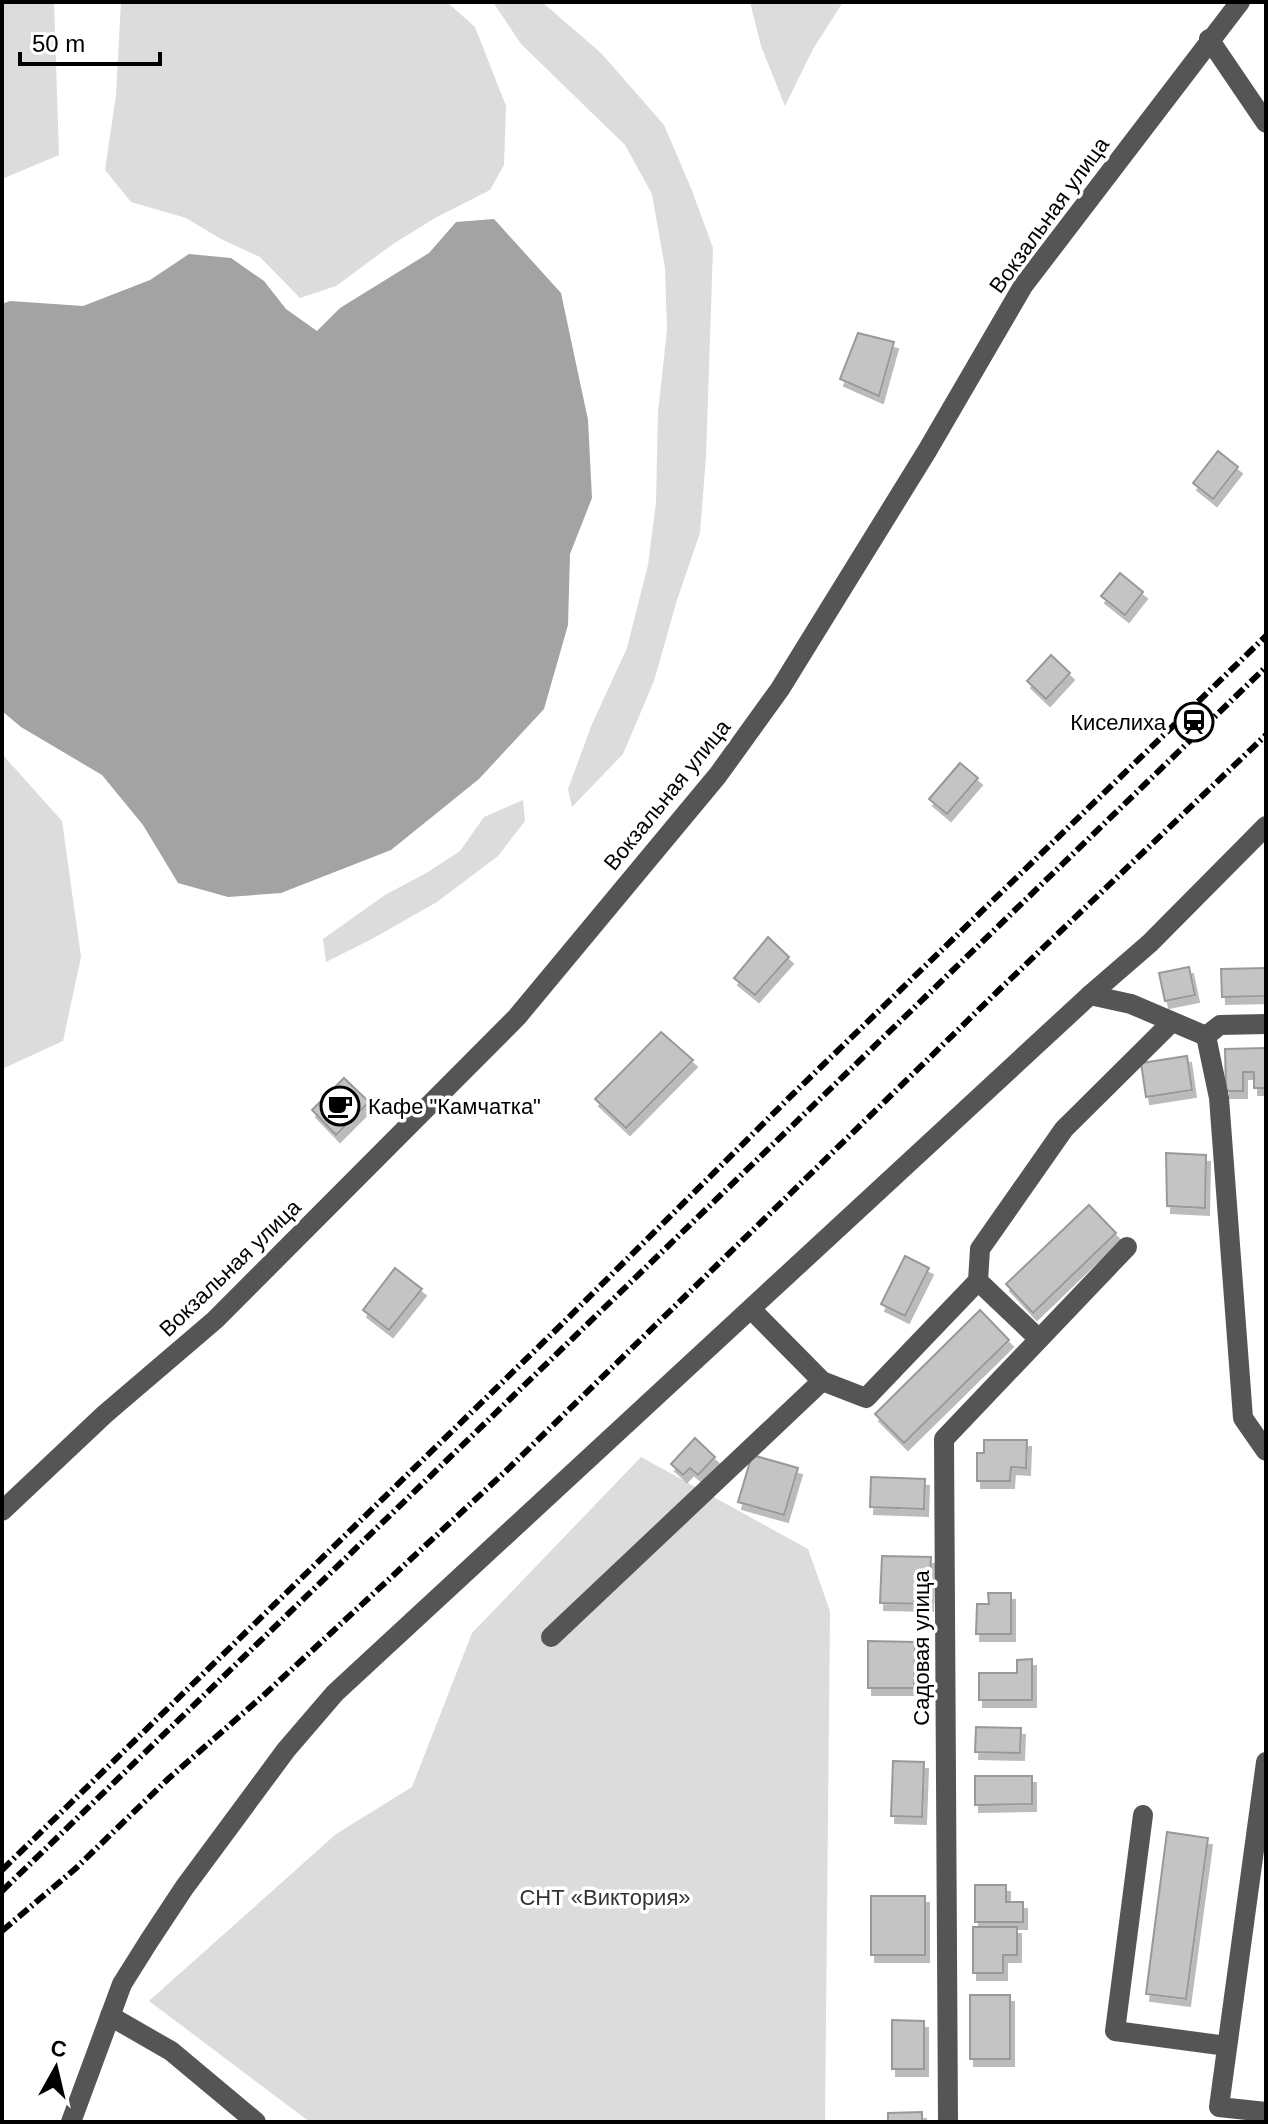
<svg xmlns="http://www.w3.org/2000/svg" width="1268" height="2124" font-family="Arial,sans-serif">
  <style>
    .green { fill: #dcdcdc }
    .water { fill: #a3a3a3 }
    .building { fill: #c4c4c4; stroke: #999; stroke-width: 2; filter: url(#shadow) }
    .lines { fill: none; stroke-linecap: round; stroke-linejoin: round }
    .minor { stroke: #555; stroke-width: 20 }
    .rail { stroke: #000; stroke-width: 6; stroke-dasharray: 12 4 2 4; stroke-linecap: butt }
    .labels { text-anchor: middle; dominant-baseline: central; stroke-width: 7; stroke-linejoin: round; paint-order: stroke }
    .street-label { font-size: 22px; fill: #000; stroke: #fff }
    .poi-label { font-size: 22px; fill: #000; stroke: #fff; text-anchor: end }
    .park-label { font-size: 22px; fill: #333; stroke: #fff }
  </style>
  <defs>
    <filter id="shadow"><feDropShadow dx="4" dy="7" stdDeviation="0" flood-color="#0004"/></filter>
  </defs>
  <rect width="100%" height="100%" fill="#fff"/>
  <!-- green -->
  <g class="green">
    <polygon points="2,2 54,2 59,155 2,179"/>
    <polygon points="121,2 447,2 475,27 506,106 504,165 490,190 435,218 393,244 336,286 300,298 260,257 221,239 186,218 131,202 105,170 116,95"/>
    <polygon points="493,2 542,2 601,53 664,125 691,188 713,248 706,457 700,533 677,600 654,681 623,754 572,807 568,789 592,724 627,648 648,565 656,502 658,412 667,330 665,268 652,194 625,145 521,44"/>
    <polygon points="750,2 843,2 813,49 785,106 761,46"/>
    <polygon points="2,754 62,821 81,957 63,1041 2,1069"/>
    <polygon points="523,800 525,821 498,856 437,902 372,939 326,962 323,939 385,895 428,872 460,851 484,817"/>
    <polygon points="641,1457 808,1549 830,1611 825,2122 310,2122 149,2001 336,1834 412,1787 472,1633"/>
  </g>
  <!-- water -->
  <polygon class="water" points="494,219 561,293 588,420 592,498 570,554 568,625 544,709 479,779 391,850 281,893 228,897 178,883 143,825 102,775 21,727 2,711 2,304 10,301 83,306 150,280 189,254 231,258 264,281 286,309 317,331 340,308 429,253 456,222"/>
  <!-- building -->
  <g class="building">
    <polygon points="858,333 894,342 879,396 840,379"/>
    <polygon points="1218,451 1238,467 1213,499 1193,483"/>
    <polygon points="1120,573 1143,592 1125,615 1101,596"/>
    <polygon points="1051,655 1070,673 1046,699 1027,681"/>
    <polygon points="960,763 978,778 947,814 929,799"/>
    <polygon points="768,937 789,957 755,995 734,978"/>
    <polygon points="1189,967 1195,995 1165,1001 1159,973"/>
    <polygon points="1266,968 1266,996 1222,997 1221,969"/>
    <polygon points="661,1032 693,1060 626,1128 595,1099"/>
    <polygon points="1266,1048 1266,1088 1254,1088 1254,1072 1243,1072 1243,1091 1226,1091 1225,1049"/>
    <polygon points="1187,1056 1192,1090 1146,1097 1141,1063"/>
    <polygon points="344,1078 369,1102 336,1135 312,1110"/>
    <polygon points="1166,1153 1206,1155 1205,1208 1167,1206"/>
    <polygon points="1089,1205 1116,1233 1033,1313 1006,1284"/>
    <polygon points="905,1256 929,1268 905,1316 881,1304"/>
    <polygon points="395,1268 422,1289 389,1330 363,1310"/>
    <polygon points="980,1310 1009,1340 904,1443 875,1414"/>
    <polygon points="695,1438 715,1457 698,1475 690,1468 683,1475 671,1464"/>
    <polygon points="984,1440 1027,1440 1026,1468 1011,1467 1010,1481 977,1481 977,1453 984,1453"/>
    <polygon points="752,1455 798,1468 784,1515 738,1502"/>
    <polygon points="871,1477 925,1479 924,1509 870,1507"/>
    <polygon points="882,1556 931,1557 929,1604 880,1603"/>
    <polygon points="988,1593 1011,1593 1011,1634 976,1634 977,1604 989,1604"/>
    <polygon points="868,1641 915,1642 914,1688 868,1688"/>
    <polygon points="1032,1659 1032,1700 979,1700 979,1673 1017,1673 1017,1660"/>
    <polygon points="976,1727 1021,1728 1020,1753 975,1752"/>
    <polygon points="893,1761 924,1762 922,1817 891,1816"/>
    <polygon points="975,1776 1032,1776 1032,1804 975,1805"/>
    <polygon points="1167,1832 1208,1838 1186,1999 1146,1994"/>
    <polygon points="975,1885 1006,1885 1006,1902 1023,1902 1023,1922 975,1922"/>
    <rect x="871" y="1896" width="54" height="59"/>
    <polygon points="973,1927 1017,1927 1017,1955 1003,1955 1003,1973 973,1973"/>
    <rect x="970" y="1995" width="40" height="64"/>
    <polygon points="892,2020 924,2021 924,2069 892,2069"/>
    <polygon points="922,2112 922,2122 888,2122 888,2113"/>
  </g>
  <g class="lines">
    <!-- minor -->
    <g class="minor">
      <polyline points="1209,39 1266,123"/>
      <polyline points="1090,995 1131,1004 1206,1036 1219,1098 1243,1418 1266,1451"/>
      <polyline points="1206,1036 1220,1025 1266,1024"/>
      <polyline points="751,1309 822,1381 866,1398 978,1281"/>
      <polyline points="1039,1339 978,1281 980,1249 1064,1129 1172,1022"/>
      <polyline points="2,1511 105,1414 215,1320 517,1017 718,775 780,689 927,451 1023,286 1240,2"/>
      <polyline points="551,1637 822,1381"/>
      <polyline points="1266,1762 1219,2107 1266,2112"/>
      <polyline points="1143,1815 1115,2031 1227,2046"/>
      <polyline points="110,2016 171,2051 256,2122"/>
      <polyline points="71,2122 122,1984 149,1941 184,1888 286,1750 335,1693 1090,995 1150,943 1266,826"/>
      <polyline points="948,2122 944,1439 1127,1247"/>
    </g>
    <!-- rail -->
    <g class="rail">
      <polyline points="2,1870 560,1326 793,1094 1266,636"/>
      <polyline points="2,1891 1266,667"/>
      <polyline points="2,1931 75,1869 168,1779 264,1695 506,1471 999,990 1266,735"/>
    </g>
  </g>
  <!-- icons -->
  <defs>
    <symbol id="station-ring" viewBox="-11 -11 22 22"><circle r="9.5" fill="#fff" stroke="#000" stroke-width="1.5"/><path d="M-3-6H3Q5-6 5-4V2Q5 4 3 4L4.5 6H3L1.5 4h-3L-3 6H-4.5L-3 4Q-5 4-5 2V-4Q-5-6-3-6ZM-3.5-4v3h7v-3ZM-3.5 1v1.5H-2V1ZM2 1v1.5H3.5V1Z" fill="#000"/></symbol>
    <symbol id="cafe-ring" viewBox="-11 -11 22 22"><circle r="9.5" fill="#fff" stroke="#000" stroke-width="1.5"/><path d="M-5.5-4.5H6V0H3Q3 3.5 0 3.5H-2.5Q-5.5 3.5-5.5 0ZM3-3.2v2h1.7v-2ZM-6 4.5H4V6H-6Z" fill="#000"/></symbol>
  </defs>
  <g fill-rule="evenodd">
    <use href="#station-ring" x="1172" y="700" width="44" height="44"/>
    <use href="#cafe-ring" x="318" y="1084" width="44" height="44"/>
  </g>
  <g class="labels">
    <!-- street labels -->
    <g class="street-label">
      <text transform="translate(1049 215) rotate(-54)">Вокзальная улица</text>
      <text transform="translate(667 795) rotate(-51)">Вокзальная улица</text>
      <text transform="translate(230 1268) rotate(-44)">Вокзальная улица</text>
      <text transform="translate(921 1648) rotate(-90)">Садовая улица</text>
    </g>
    <!-- poi labels -->
    <g class="poi-label">
      <text x="1166" y="722">Киселиха</text>
      <text x="368" y="1106" text-anchor="start">Кафе "Камчатка"</text>
    </g>
    <!-- park labels -->
    <g class="park-label">
      <text x="605" y="1897">СНТ «Виктория»</text>
    </g>
  </g>
  <!-- border -->
  <rect width="1268" height="2124" fill="none" stroke="#000000" stroke-width="8"/>
  <!-- north arrow -->
  <g transform="translate(56 2068) rotate(8)" stroke="#ffffff" stroke-width="6" paint-order="stroke">
  <path d="M0-6L14 30L0 20L-14 30Z" fill="#000000"/>
  <text y="-12" font-size="22" font-weight="bold" text-anchor="middle" fill="#000000">С</text>
  </g>
  <!-- scale -->
  <path d="M20 52v12h140v-12" fill="none" stroke="#000000" stroke-width="4"/>
  <text x="32" y="52" font-size="24" fill="#000000" stroke="#ffffff" stroke-width="6" paint-order="stroke">50 m</text>
</svg>
